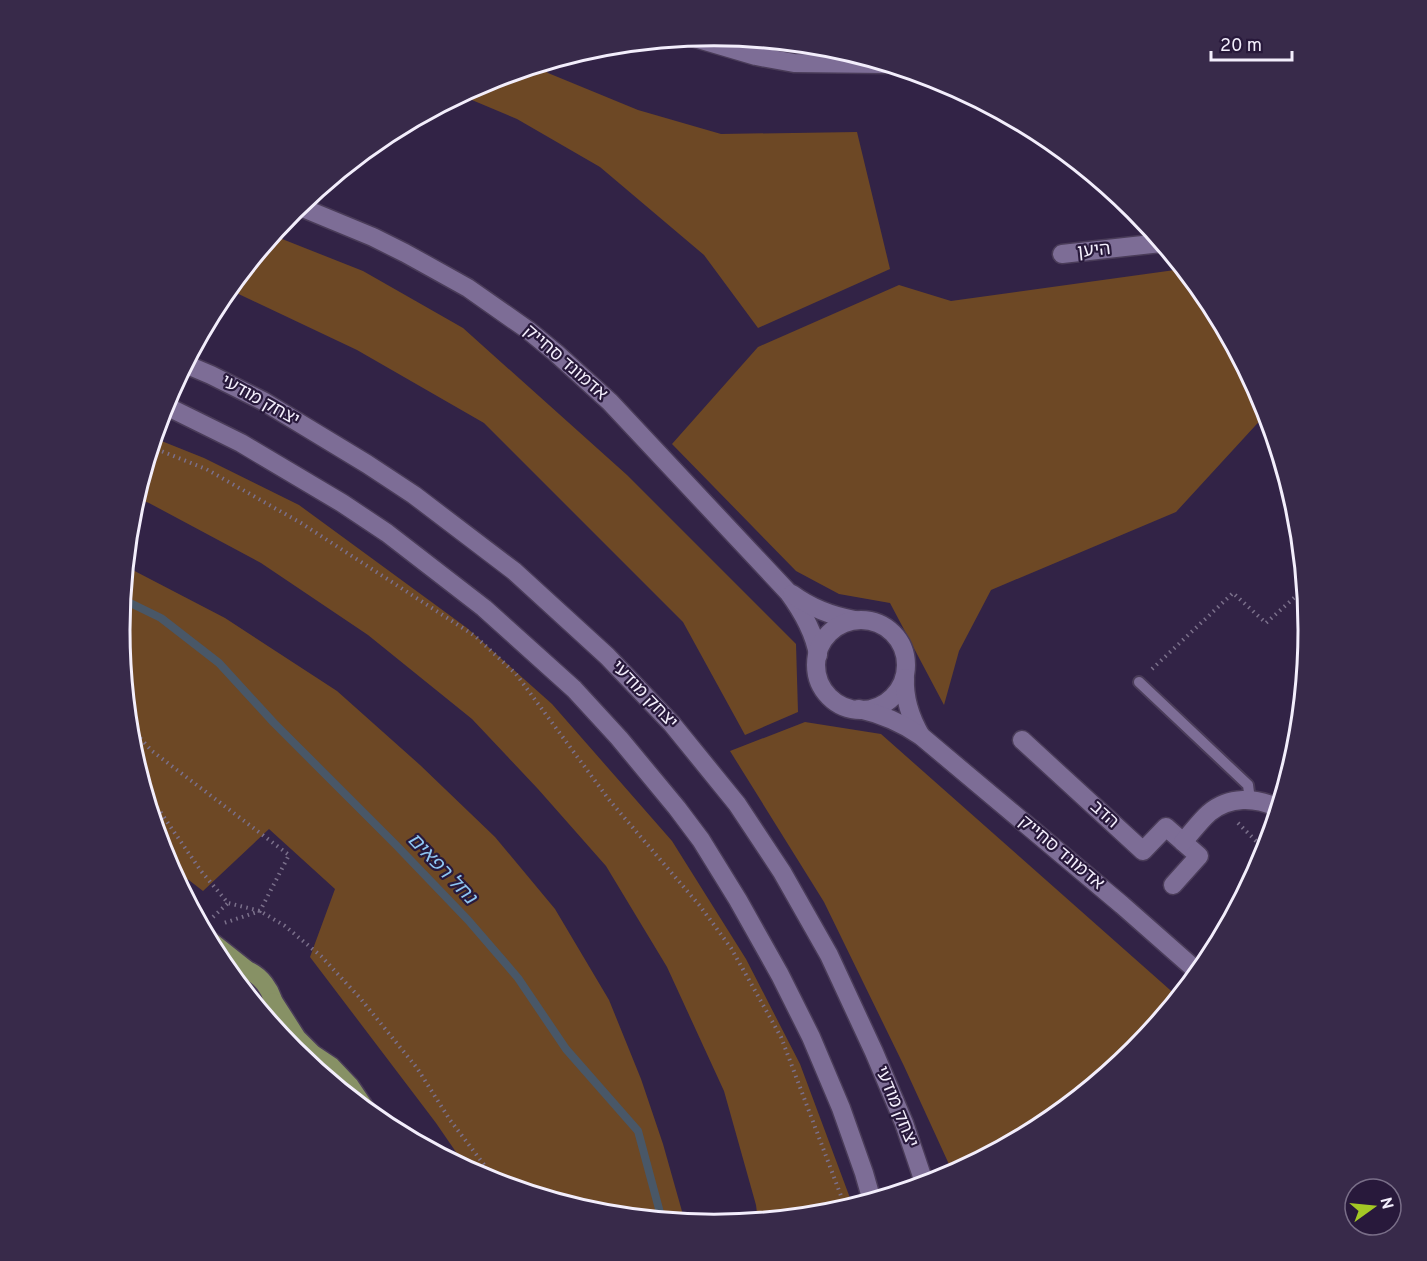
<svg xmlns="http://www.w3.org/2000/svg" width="1427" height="1261" font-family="Overpass,'Noto Sans Hebrew',sans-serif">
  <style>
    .green { fill: #6d4825 }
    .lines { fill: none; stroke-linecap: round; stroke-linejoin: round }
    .stream { stroke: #495767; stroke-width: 8 }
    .service-casing { stroke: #4a3c59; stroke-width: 14 }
    .minor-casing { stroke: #4a3c59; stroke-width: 21 }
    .tertiary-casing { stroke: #4a3c59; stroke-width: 21 }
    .primary-casing { stroke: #4a3c59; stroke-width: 21 }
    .path { stroke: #7b708b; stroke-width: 4; stroke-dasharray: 1.5 4.5; stroke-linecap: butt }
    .service { stroke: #7d6d96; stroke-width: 10 }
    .minor { stroke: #7d6d96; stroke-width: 18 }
    .tertiary { stroke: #7d6d96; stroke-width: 18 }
    .primary { stroke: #879165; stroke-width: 18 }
    .labels { text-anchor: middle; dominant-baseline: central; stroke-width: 4.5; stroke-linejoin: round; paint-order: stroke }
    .street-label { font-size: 18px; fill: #f3eefc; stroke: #28193b }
    .water-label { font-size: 20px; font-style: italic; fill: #8ec6f2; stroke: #28193b }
    .rim { fill: none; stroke: #f3eefc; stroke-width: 3 }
  </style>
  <rect width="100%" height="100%" fill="#322346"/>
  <!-- green -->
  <g class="green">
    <polygon points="539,65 548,73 638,110 721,134 857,132 890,269 758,328 704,255 600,167 517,119 460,95 486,81"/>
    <polygon points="272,235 363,271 463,328 627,475 796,644 798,712 745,735 683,622 484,423 357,350 228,289"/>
    <polygon points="1182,269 1208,301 1263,403 1266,414 1176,512 991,590 959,651 944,705 890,603 839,594 796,571 672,444 758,347 899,285 951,301"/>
    <polygon points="154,438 204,458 299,505 467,628 552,704 672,841 746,959 800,1064 853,1206 829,1214 758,1221 756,1205 724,1091 667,967 606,866 538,789 472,719 368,635 261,563 149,503 135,498"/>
    <polygon points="125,566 225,618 337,691 420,765 495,837 555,909 609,1000 641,1079 663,1144 685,1222 597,1214 486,1180 469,1171 436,1123 310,957 335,889 269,829 203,891 168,864 164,858 130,746 119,630"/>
    <polygon points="805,722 881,734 1178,997 1134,1051 1044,1125 953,1173 904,1066 824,902 730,751"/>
  </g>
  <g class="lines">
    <!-- stream -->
    <polyline class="stream" points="122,599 161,618 219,663 274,723 396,845 468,920 518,978 566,1049 638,1131 662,1220"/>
    <defs>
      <polyline id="service" points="1139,682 1248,785 1250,800"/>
      <g id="minor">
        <polyline points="695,38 756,56 794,63 885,64"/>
        <path d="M298,206L373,237L405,253L468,288L528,330L556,353L610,402L788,592C802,611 814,631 818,655"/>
        <polyline points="1062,254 1161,243"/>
        <path d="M792,594C811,608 832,616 855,620"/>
        <circle cx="861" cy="665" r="45"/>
        <path d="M905,678C904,699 910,717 921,736"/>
        <path d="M859,709C881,714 902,723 921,736L1122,905L1198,972"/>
        <polyline points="1022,740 1143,851 1166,827 1199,856 1173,885"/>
        <path d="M1183,842C1192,832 1200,821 1209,813C1229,796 1256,797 1278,808"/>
      </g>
      <g id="tertiary">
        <polyline points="185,364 211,375 263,401 367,464 414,495 514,571 607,656 672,724 737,804 782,872 829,955 874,1052 904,1123 925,1185"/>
        <polyline points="164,405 241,443 342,503 387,533 484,608 574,689 619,738 677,808 701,840 738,900 780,975 811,1037 841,1108 864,1173 872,1201"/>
      </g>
      <g id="primary">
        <polyline points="207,938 246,969"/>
        <path d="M224,966C260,965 280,994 274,1028"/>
        <polyline points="274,1002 297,1038 313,1054 331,1066 350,1086 367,1111"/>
      </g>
    </defs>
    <!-- service casing -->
    <use href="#service" class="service-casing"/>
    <!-- minor casing -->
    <use href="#minor" class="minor-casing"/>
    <!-- tertiary casing -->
    <use href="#tertiary" class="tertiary-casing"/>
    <!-- primary casing -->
    <use href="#primary" class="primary-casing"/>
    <!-- path -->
    <g class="path">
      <polyline points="151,447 206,469 301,523 475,636 516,674 610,801 700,906 731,948 781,1037 846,1209"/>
      <polyline points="1152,669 1233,593 1266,623 1304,589"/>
      <polyline points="128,725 152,751 289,855 260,911 224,923"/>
      <polyline points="145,794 159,810 201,871 228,903 260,911 285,926 321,956 360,998 417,1068 450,1120 498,1183"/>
      <polyline points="1238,823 1265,850"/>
      <polyline points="213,917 228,903"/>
    </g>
    <!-- service -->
    <use href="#service" class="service"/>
    <!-- minor -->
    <use href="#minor" class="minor"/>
    <!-- tertiary -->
    <use href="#tertiary" class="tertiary"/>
    <!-- primary -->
    <use href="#primary" class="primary"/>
  </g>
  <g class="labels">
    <!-- street labels -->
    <g class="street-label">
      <text transform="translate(1094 251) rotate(-6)">היען</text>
      <text transform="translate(565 363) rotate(41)">אדמונד סחייק</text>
      <text transform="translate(260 401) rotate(29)">יצחק מודעי</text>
      <text transform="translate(644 695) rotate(46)">יצחק מודעי</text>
      <text transform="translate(1104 815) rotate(42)">הדב</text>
      <text transform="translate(1061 853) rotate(40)">אדמונד סחייק</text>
      <text transform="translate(896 1107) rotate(68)">יצחק מודעי</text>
    </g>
    <!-- water labels -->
    <g class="water-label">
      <text transform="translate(441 869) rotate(46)">נחל רפאים</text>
    </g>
  </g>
  <!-- crop -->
  <path d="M0 0H1427V1261H0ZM130 630a584 584 0 1 1 1168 0a584 584 0 1 1-1168 0Z" fill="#382a4a" fill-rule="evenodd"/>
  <path class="rim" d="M130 630a584 584 0 1 1 1168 0a584 584 0 1 1-1168 0Z"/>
  <!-- north arrow -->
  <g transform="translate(1373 1207) rotate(75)"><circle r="28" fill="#28193b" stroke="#796e88" stroke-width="1.5"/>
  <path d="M0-4.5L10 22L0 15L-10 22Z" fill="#a4c825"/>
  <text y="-9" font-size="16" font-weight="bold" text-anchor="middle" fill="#f3eefc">N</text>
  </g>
  <!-- scale -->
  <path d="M1211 51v9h81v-9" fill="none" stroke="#f3eefc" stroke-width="3"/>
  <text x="1220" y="51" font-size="18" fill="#f3eefc" stroke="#28193b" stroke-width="4.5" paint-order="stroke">20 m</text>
</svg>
